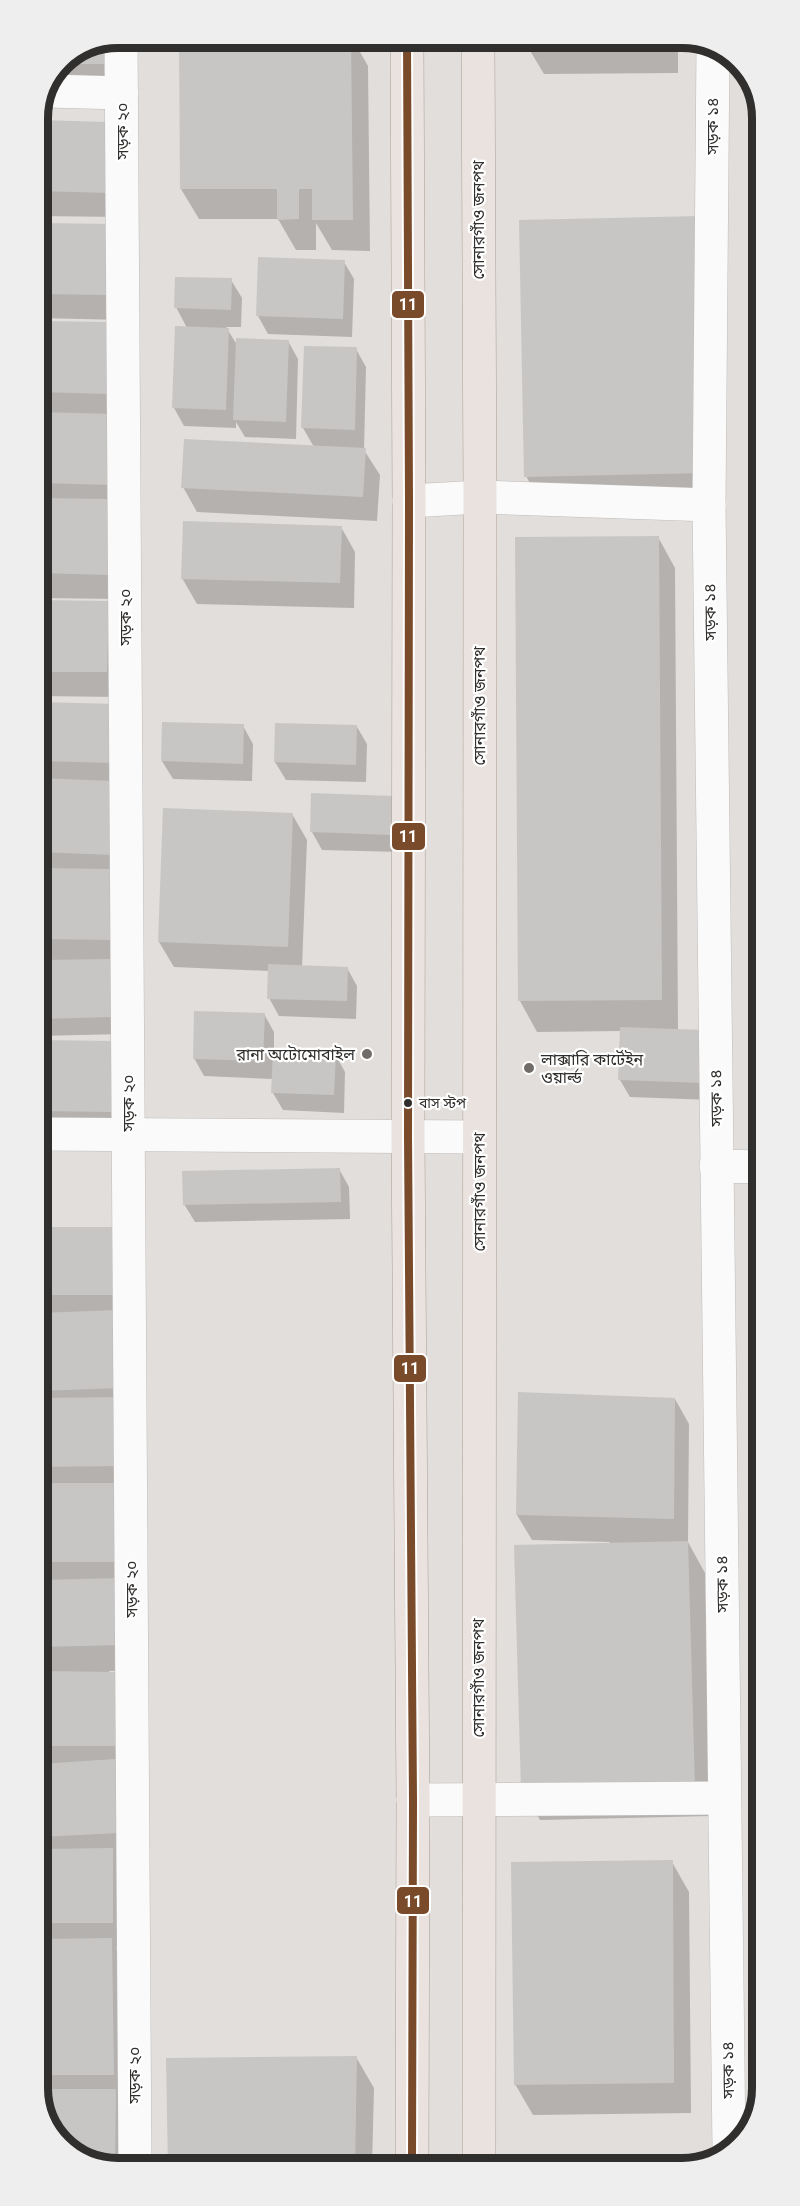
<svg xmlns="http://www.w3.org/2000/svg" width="800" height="2206" font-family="Roboto,'Noto Sans Bengali',sans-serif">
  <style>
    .shadow { fill: #0003 }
    .building { fill: #c8c6c4 }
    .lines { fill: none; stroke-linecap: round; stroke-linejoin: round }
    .minor-casing { stroke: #bfbcba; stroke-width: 34 }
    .major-casing { stroke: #ab9e95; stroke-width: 34 }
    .minor { stroke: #fafafa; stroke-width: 33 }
    .major { stroke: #e9e2de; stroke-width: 33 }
    .bus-1-casing { stroke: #fff; stroke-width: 12 }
    .bus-1 { stroke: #7a4b2a; stroke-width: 8 }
    .poi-dot { fill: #6f6c6a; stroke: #fff; stroke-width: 2 }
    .bus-dot { fill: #312f2d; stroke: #fff; stroke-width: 2 }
    .labels { text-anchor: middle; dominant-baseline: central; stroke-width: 4.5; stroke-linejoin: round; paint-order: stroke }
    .bus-label { font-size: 14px; fill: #312f2d; stroke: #fff; text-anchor: start }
    .street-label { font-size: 16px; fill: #312f2d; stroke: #fff }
    .poi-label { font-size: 16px; fill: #312f2d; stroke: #fff; text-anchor: end }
    .rim { fill: none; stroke: #312f2d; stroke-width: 8 }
    .line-badge { stroke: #fff; stroke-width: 2 }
    .badge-label { font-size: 16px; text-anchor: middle; font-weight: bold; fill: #fff }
  </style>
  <rect width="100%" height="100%" fill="#e1dedb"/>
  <!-- shadow -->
  <g class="shadow">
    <polygon points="118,37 120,89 49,89 61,61"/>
    <polygon points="181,38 352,38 368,66 370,251 332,250 316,223 316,250 296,250 278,219 199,219 181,189"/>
    <polygon points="526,38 678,38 678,73 544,74 526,44"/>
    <polygon points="38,121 108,123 121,217 38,216"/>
    <polygon points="520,221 722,504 543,507 526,476"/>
    <polygon points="38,224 111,226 124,320 38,318"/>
    <polygon points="344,262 354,279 352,337 268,334 258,316"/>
    <polygon points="231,280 242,298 241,327 226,327 237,345 288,341 298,359 296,439 245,437 236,422 236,428 184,426 174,408 187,328 176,307"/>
    <polygon points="38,322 108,324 123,599 38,598"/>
    <polygon points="356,349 366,367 364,450 380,475 377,521 197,512 183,487 314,447 303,428"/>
    <polygon points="341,527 355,552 354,608 197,604 182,578"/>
    <polygon points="658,537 675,568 678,1031 712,1100 630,1097 620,1080 621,1031 537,1032 520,1001"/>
    <polygon points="38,602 108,602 121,697 38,696"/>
    <polygon points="38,703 115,706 123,1034 39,1036"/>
    <polygon points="277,724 357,727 367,744 366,782 286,780 275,762"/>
    <polygon points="243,726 253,744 252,781 173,779 162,761"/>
    <polygon points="164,810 292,814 307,840 302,967 347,968 357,986 356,1019 279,1016 269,998 270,971 174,967 159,942"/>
    <polygon points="403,815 401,852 322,850 312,832"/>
    <polygon points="264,1014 274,1032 274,1052 335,1054 345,1072 344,1113 283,1110 273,1093 273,1079 204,1076 194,1058"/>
    <polygon points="39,1041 112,1043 125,1137 39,1135"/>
    <polygon points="339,1169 349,1187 350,1219 195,1222 184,1204"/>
    <polygon points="751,1223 761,1223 761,1312 753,1297"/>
    <polygon points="39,1228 123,1228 136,1670 109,1671 109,1674 120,1674 127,1947 116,1947 126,1964 129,2168 113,2168 69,2152 40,2109"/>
    <polygon points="675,1399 689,1424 688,1542 705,1573 711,1816 540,1820 522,1790 610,1542 532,1540 517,1515"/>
    <polygon points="672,1862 689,1892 691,2113 533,2115 515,2084"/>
    <polygon points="356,2057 374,2088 372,2167 169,2168 167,2060"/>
  </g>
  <!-- building -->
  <g class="building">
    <polygon points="179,38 351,38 353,220 312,220 312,189 299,189 299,219 277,220 277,189 180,189"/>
    <polygon points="524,38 661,38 661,42 524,44"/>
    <polygon points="106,43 106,64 60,64 61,61"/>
    <polygon points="38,120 108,122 107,193 38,191"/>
    <polygon points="700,216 705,473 524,477 519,220"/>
    <polygon points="38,223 112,224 110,295 38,294"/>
    <polygon points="258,257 345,260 343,319 256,316"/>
    <polygon points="175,277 232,278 231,310 174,308"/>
    <polygon points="38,321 109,322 108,394 38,392"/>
    <polygon points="175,326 229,328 226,410 172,408"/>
    <polygon points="236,338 289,340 286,422 233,420"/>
    <polygon points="304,346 357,347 355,430 301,428"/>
    <polygon points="38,412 115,414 113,485 38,483"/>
    <polygon points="184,439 366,448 363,497 181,488"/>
    <polygon points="38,498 110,499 109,575 38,573"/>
    <polygon points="183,521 342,526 340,583 181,579"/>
    <polygon points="659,536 662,1000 518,1001 515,537"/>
    <polygon points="38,600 109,601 107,672 38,672"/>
    <polygon points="38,702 116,704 114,763 39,761"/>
    <polygon points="162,722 244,724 243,764 161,761"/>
    <polygon points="275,723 357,725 356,765 274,762"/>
    <polygon points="39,778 114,781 113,855 39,852"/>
    <polygon points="311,793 393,796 392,835 310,832"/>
    <polygon points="163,808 293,813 288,947 158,942"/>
    <polygon points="39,868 113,869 112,940 39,939"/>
    <polygon points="112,959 114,1017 39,1019 39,960"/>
    <polygon points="268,964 348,967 347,1001 267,999"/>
    <polygon points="194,1011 265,1013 263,1061 193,1059"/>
    <polygon points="620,1027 704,1030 702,1083 618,1080"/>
    <polygon points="39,1040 113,1041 111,1112 39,1111"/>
    <polygon points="273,1051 336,1053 334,1095 271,1093"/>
    <polygon points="340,1168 341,1202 183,1205 182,1171"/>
    <polygon points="750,1221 761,1221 761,1297 751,1297"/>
    <rect x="39" y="1227" width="85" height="68"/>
    <polygon points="117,1310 120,1388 39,1391 39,1313"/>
    <polygon points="518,1392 675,1398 674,1519 516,1515"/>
    <polygon points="120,1397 121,1466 39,1467 39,1398"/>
    <rect x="40" y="1483" width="80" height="79"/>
    <polygon points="688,1541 695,1786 521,1790 514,1545"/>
    <polygon points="121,1578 123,1645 40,1647 40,1580"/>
    <polygon points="40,1671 121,1672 120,1746 40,1746"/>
    <polygon points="115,1759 119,1833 40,1837 40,1764"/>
    <polygon points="113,1848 113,1923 40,1923 40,1849"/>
    <polygon points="673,1860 674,2083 514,2085 511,1862"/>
    <polygon points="112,1938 114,2075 40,2075 40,1939"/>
    <polygon points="357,2056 355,2167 168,2168 166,2058"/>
    <polygon points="40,2089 116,2089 115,2168 69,2152 40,2109"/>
  </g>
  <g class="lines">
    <defs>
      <g id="minor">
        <polyline points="121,38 135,2168"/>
        <polyline points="713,48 709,505 729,2148"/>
        <polyline points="48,91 122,93"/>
        <polyline points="409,501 480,497 709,505"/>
        <polyline points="39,1134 479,1137"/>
        <polyline points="716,1166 761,1167"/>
        <polyline points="413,1800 724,1798"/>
      </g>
      <g id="major">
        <polyline points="407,38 409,501 408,1137 413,1800 412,2167"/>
        <polyline points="478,38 480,497 479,2167"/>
      </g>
    </defs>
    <!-- minor casing -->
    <use href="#minor" class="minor-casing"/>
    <!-- major casing -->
    <use href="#major" class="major-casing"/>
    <!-- minor -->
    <use href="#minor" class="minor"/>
    <!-- major -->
    <use href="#major" class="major"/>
    <defs>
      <polyline id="bus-1" points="407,38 409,501 408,1137 413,1800 412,2167"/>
    </defs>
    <!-- bus-1 casing -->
    <use href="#bus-1" class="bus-1-casing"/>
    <!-- bus-1 -->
    <use href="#bus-1" class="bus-1"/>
  </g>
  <!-- markers -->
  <g class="poi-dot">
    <circle cx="367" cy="1054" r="6"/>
    <circle cx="529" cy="1068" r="6"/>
  </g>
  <circle class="bus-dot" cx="408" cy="1103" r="5"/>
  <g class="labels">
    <!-- bus labels -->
    <g class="bus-label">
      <text x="419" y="1103">বাস স্টপ</text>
    </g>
    <!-- street labels -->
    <g class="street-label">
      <text transform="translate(712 126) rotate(-90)">সড়ক ১৪</text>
      <text transform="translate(122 131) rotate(-90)">সড়ক ২০</text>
      <text transform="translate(478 220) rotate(-90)">সোনারগাঁও জনপথ</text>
      <text transform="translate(710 612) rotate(-91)">সড়ক ১৪</text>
      <text transform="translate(125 617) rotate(-90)">সড়ক ২০</text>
      <text transform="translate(479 706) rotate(-90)">সোনারগাঁও জনপথ</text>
      <text transform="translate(716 1098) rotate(-91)">সড়ক ১৪</text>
      <text transform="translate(128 1103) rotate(-90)">সড়ক ২০</text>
      <text transform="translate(479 1192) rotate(-90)">সোনারগাঁও জনপথ</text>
      <text transform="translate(722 1584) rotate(-91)">সড়ক ১৪</text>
      <text transform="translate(131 1589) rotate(-90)">সড়ক ২০</text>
      <text transform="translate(478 1678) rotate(-90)">সোনারগাঁও জনপথ</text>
      <text transform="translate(728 2070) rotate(-91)">সড়ক ১৪</text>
      <text transform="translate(134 2075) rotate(-90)">সড়ক ২০</text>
    </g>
    <!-- poi labels -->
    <g class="poi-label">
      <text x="355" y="1054">রানা অটোমোবাইল</text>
      <text x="541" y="1059" text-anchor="start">লাক্সারি কার্টেইন<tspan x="541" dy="18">ওয়ার্ল্ড</tspan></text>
    </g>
  </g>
  <!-- crop -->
  <path d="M0 0H800V2206H0ZM118 48H682A70 70 0 0 1 752 118V2088A70 70 0 0 1 682 2158H118A70 70 0 0 1 48 2088V118A70 70 0 0 1 118 48Z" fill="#efeeee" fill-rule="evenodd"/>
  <path class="rim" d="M118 48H682A70 70 0 0 1 752 118V2088A70 70 0 0 1 682 2158H118A70 70 0 0 1 48 2088V118A70 70 0 0 1 118 48Z"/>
  <g class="line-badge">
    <rect x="391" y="290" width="34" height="29" rx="6" fill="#7a4b2a"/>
    <rect x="391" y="822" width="35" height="29" rx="6" fill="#7a4b2a"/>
    <rect x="393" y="1354" width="34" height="29" rx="6" fill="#7a4b2a"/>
    <rect x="396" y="1886" width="34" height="29" rx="6" fill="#7a4b2a"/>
  </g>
  <g class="badge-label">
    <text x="408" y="310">11</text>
    <text x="408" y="842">11</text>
    <text x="410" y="1374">11</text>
    <text x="413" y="1907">11</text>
  </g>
</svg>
